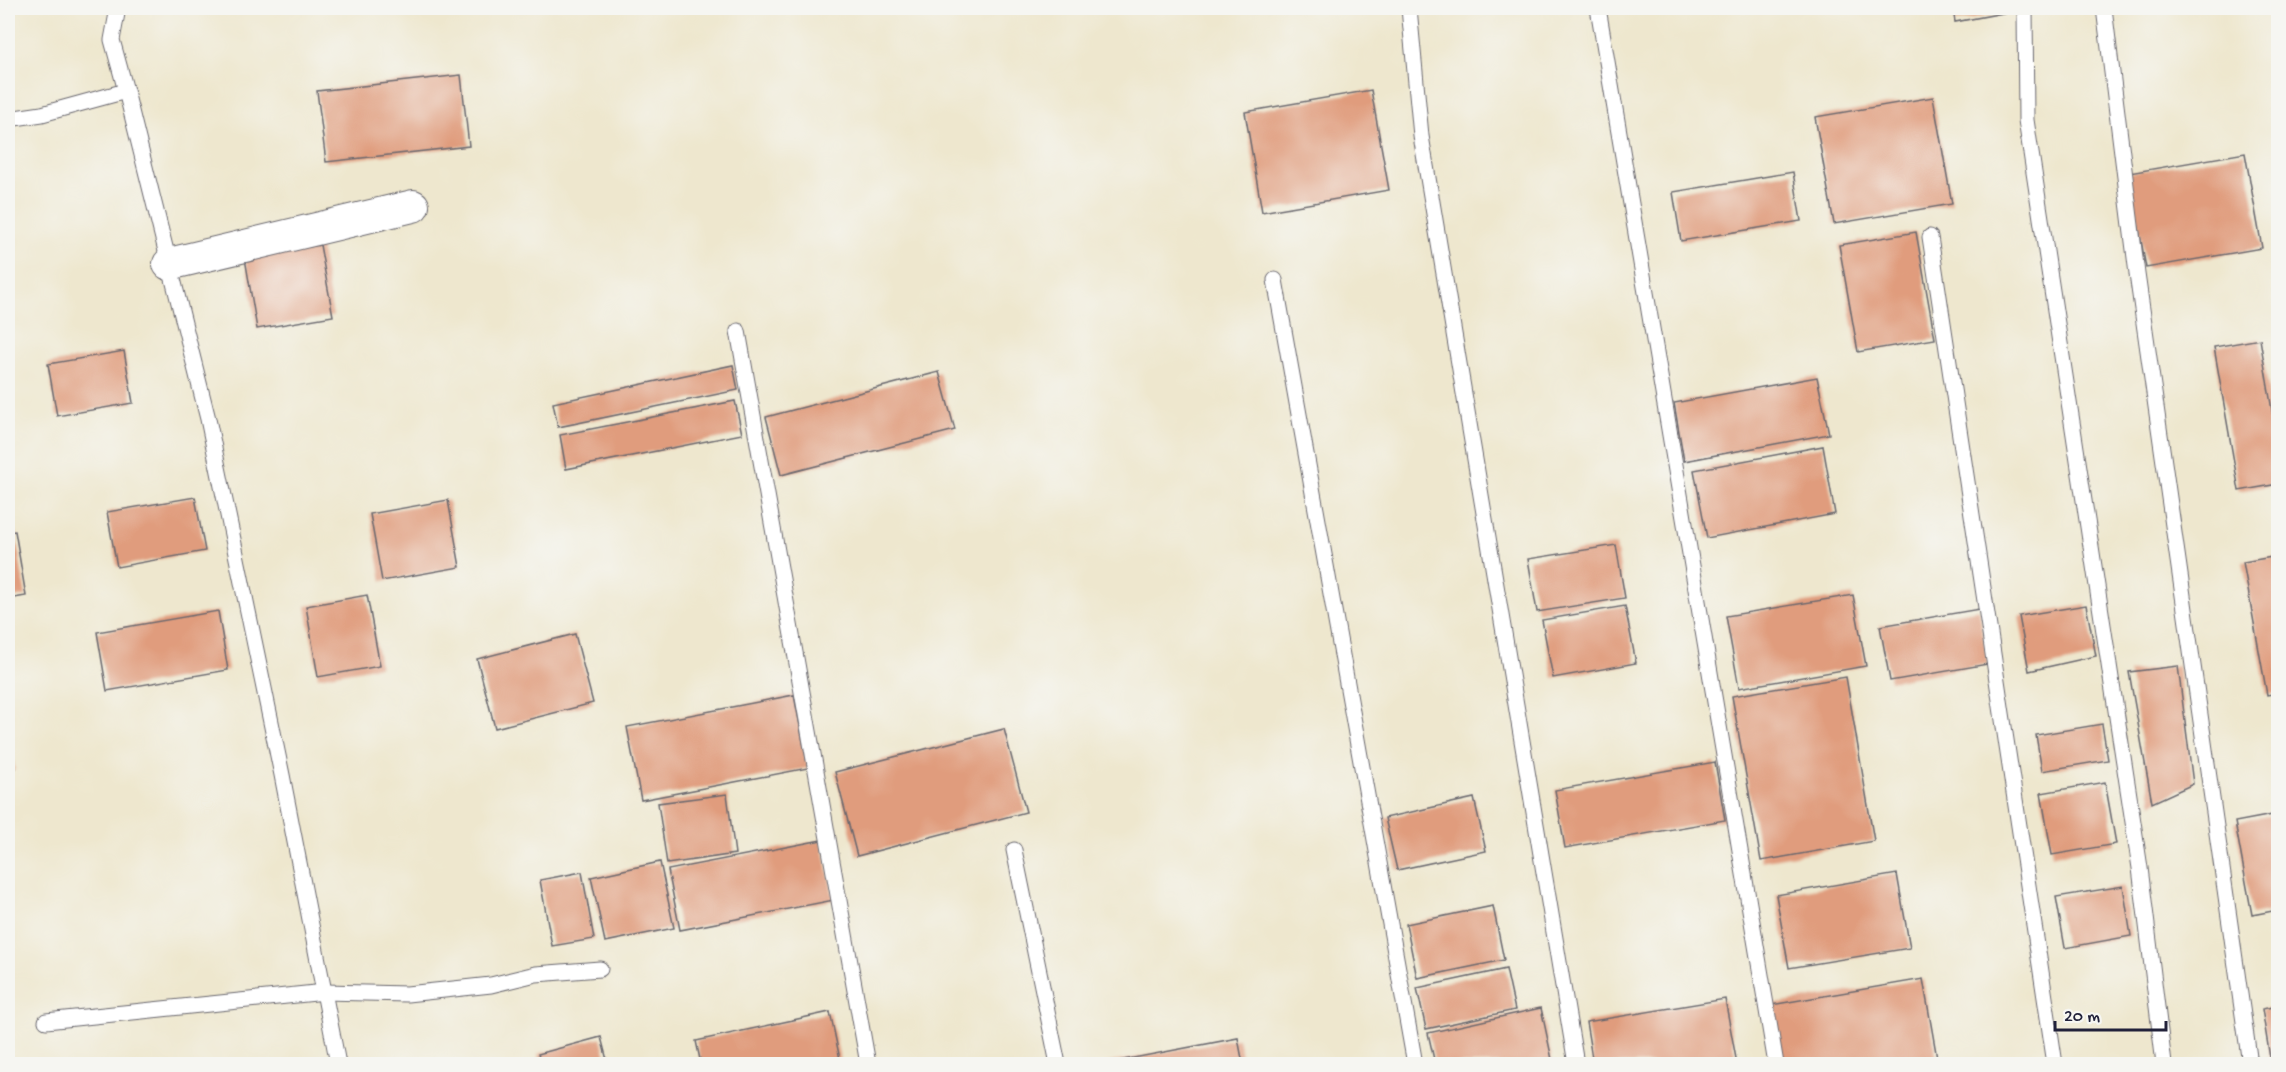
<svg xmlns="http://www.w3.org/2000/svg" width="2286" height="1072" font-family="'Gochi Hand',sans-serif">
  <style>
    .building { fill: #e09c7d }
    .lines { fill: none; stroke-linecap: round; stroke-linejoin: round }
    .service-casing { stroke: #69676e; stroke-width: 17 }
    .minor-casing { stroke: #69676e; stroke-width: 34 }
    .service { stroke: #fff; stroke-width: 15 }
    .minor { stroke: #fff; stroke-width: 32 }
  </style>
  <rect width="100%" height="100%" fill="#f6f6f2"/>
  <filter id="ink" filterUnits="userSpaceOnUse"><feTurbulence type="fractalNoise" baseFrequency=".0167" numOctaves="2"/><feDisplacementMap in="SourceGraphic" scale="12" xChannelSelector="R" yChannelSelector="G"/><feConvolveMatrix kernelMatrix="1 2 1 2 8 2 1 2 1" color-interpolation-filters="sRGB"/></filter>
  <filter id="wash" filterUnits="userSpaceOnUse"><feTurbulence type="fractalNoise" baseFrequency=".008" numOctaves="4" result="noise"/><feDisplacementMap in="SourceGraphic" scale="24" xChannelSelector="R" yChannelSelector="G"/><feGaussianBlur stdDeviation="1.35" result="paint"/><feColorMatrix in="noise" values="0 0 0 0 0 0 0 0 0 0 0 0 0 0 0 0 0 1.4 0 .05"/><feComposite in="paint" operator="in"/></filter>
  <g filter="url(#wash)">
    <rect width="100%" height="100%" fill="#eee7ce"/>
    <g id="blocks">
      <!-- building -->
      <g class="building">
        <polygon points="1953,8 2023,8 2024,9 1955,22"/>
        <polygon points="461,75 469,146 326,162 317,91"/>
        <polygon points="1371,90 1389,190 1262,212 1245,112"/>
        <polygon points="1933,97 1952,204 1834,224 1815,117"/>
        <polygon points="2245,153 2262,248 2146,268 2129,173"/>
        <polygon points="1793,172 1801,221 1681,241 1673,192"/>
        <polygon points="1916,232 1935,339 1858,352 1839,245"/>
        <polygon points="320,245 333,316 257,329 245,258"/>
        <polygon points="2260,339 2278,446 2278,484 2239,491 2214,347"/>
        <polygon points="124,351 133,403 57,416 48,364"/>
        <polygon points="733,365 738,390 558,427 553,403"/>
        <polygon points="939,372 955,430 781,475 766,417"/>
        <polygon points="1817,377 1829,434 1684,461 1674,403"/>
        <polygon points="735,401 742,434 566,469 560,435"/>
        <polygon points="1823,446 1835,514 1707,538 1694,470"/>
        <polygon points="195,497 205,551 117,567 107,512"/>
        <polygon points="448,500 460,567 382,581 370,514"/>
        <polygon points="15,531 26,596 8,599 8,532"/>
        <polygon points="1616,545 1625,598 1537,612 1528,559"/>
        <polygon points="2278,556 2278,693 2267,695 2243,562"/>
        <polygon points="367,595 380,666 318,677 306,606"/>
        <polygon points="1853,595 1866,666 1739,688 1726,616"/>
        <polygon points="2086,605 2096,656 2029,671 2019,616"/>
        <polygon points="1625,606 1636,663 1553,678 1542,620"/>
        <polygon points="1979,609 1988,664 1890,681 1880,626"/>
        <polygon points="218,611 228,670 107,691 97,632"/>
        <polygon points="575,634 593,703 495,728 477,659"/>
        <polygon points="2178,666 2193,784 2152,803 2129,672"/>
        <polygon points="1846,677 1874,841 1761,861 1732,696"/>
        <polygon points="794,695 808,768 641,800 627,727"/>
        <polygon points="2102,724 2108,760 2042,771 2036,735"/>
        <polygon points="1004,729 1026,812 857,856 835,772"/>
        <polygon points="8,739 15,770 8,771"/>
        <polygon points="1715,762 1725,820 1565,848 1555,790"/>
        <polygon points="2105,782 2116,844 2052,855 2041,793"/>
        <polygon points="727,794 735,854 667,864 658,803"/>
        <polygon points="1474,798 1486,851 1397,870 1385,818"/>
        <polygon points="2278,814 2278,910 2252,915 2235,822"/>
        <polygon points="822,840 834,900 680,930 668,870"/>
        <polygon points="660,862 674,928 605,942 591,877"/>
        <polygon points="582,872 594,939 552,946 540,880"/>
        <polygon points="1897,874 1910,948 1789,968 1776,895"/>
        <polygon points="2123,886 2131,936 2065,948 2056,897"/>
        <polygon points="1493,906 1504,960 1417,978 1406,924"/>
        <polygon points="1506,969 1515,1010 1426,1029 1417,988"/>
        <polygon points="1923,979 1938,1064 1782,1064 1771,1005"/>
        <polygon points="1725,999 1737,1064 1593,1064 1586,1022"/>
        <polygon points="2278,1006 2278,1064 2271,1064 2262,1009"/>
        <polygon points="1541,1008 1553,1064 1435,1064 1428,1033"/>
        <polygon points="830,1012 841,1064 701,1064 696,1041"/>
        <polygon points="601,1037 608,1064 541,1064 538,1054"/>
        <polygon points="1238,1038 1243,1064 1107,1064 1107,1063"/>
      </g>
    </g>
  </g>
  <g filter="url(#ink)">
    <use href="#blocks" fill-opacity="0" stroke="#69676e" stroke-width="1.5"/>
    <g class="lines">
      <defs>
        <g id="service">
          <polyline points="118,8 112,40 126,91 208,419 282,775 338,1064"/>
          <polyline points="1409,8 1421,136 1576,1064"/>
          <polyline points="1598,8 1776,1064"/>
          <polyline points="2025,8 2026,120 2140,868 2164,1064"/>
          <polyline points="2104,8 2137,274 2250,1064"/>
          <polyline points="8,119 42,114 126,91"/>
          <polyline points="1930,237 2055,1064"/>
          <polyline points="1275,280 1415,1064"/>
          <polyline points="738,331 868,1064"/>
          <polyline points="1014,850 1058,1064"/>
          <polyline points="46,1021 325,992 407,994 491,985 536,974 600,969"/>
        </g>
        <polyline id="minor" points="169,264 413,206"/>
      </defs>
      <!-- service casing -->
      <use href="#service" class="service-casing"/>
      <!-- minor casing -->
      <use href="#minor" class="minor-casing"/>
      <!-- service -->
      <use href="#service" class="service"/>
      <!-- minor -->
      <use href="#minor" class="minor"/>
    </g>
  </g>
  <!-- margin -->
  <rect width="2286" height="1072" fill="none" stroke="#f6f6f2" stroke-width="30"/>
  <!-- scale -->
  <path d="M2055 1021v9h111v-9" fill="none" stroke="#22223b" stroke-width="3"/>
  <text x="2064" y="1021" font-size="18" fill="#22223b" stroke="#f6f6f2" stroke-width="4.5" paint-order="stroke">20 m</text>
</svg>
